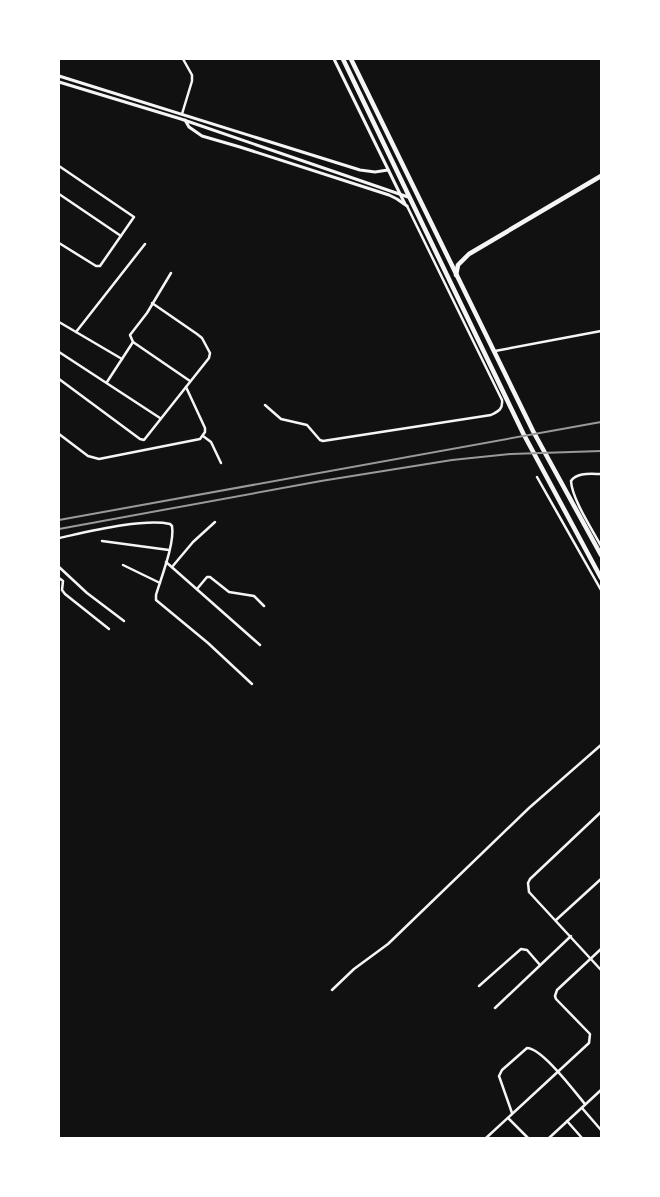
<svg xmlns="http://www.w3.org/2000/svg" width="660" height="1197" font-family="Montserrat,sans-serif">
  <style>
    .lines { fill: none; stroke-linecap: round; stroke-linejoin: round }
    .minor { stroke: #f5f5f5; stroke-width: 2.5 }
    .tertiary { stroke: #f5f5f5; stroke-width: 3 }
    .primary { stroke: #f5f5f5; stroke-width: 4.5 }
    .rail { stroke: #9a9a9a; stroke-width: 2 }
  </style>
  <rect width="100%" height="100%" fill="#111"/>
  <g class="lines">
    <!-- minor -->
    <g class="minor">
      <polyline points="182,114 192,81 192,75 183,59"/>
      <polyline points="59,166 134,217 100,266 96,266 59,243"/>
      <polyline points="59,194 121,236"/>
      <polyline points="59,322 122,359"/>
      <polyline points="76,332 145,244"/>
      <polyline points="133,342 190,381"/>
      <polyline points="495,351 601,331"/>
      <polyline points="59,352 160,418"/>
      <polyline points="59,379 140,439 144,440 209,358 210,353 202,338 197,334 152,303"/>
      <polyline points="107,382 133,342 130,335 147,313 171,273"/>
      <path d="M265,405L281,419L307,425L320,440L323,441L491,415C499,411 503,409 502,400L407,206"/>
      <polyline points="59,434 88,456 99,459 200,439 205,432 205,428 186,387"/>
      <polyline points="203,436 211,442 221,463"/>
      <path d="M601,474C591,474 577,472 571,481C572,499 592,529 601,546"/>
      <polyline points="537,477 601,590"/>
      <path d="M59,538C87,532 143,518 170,524L172,526C175,543 161,578 156,595V600L208,643L252,684"/>
      <polyline points="102,541 169,550"/>
      <polyline points="166,562 260,645"/>
      <polyline points="123,565 160,583"/>
      <polyline points="59,567 87,593 124,621"/>
      <polyline points="172,567 193,542 215,522"/>
      <polyline points="59,578 63,581 62,590 65,594 109,629"/>
      <polyline points="197,589 207,577 210,577 229,592 254,596 264,606"/>
      <polyline points="601,812 530,879 528,883 529,892 601,970"/>
      <polyline points="556,920 601,879"/>
      <polyline points="479,986 521,949 527,950 540,965"/>
      <polyline points="332,990 354,969 388,944 529,808 601,745"/>
      <polyline points="495,1008 571,936"/>
      <polyline points="582,1108 601,1130"/>
      <path d="M512,1113L499,1076L502,1070L527,1048C542,1048 575,1092 585,1104"/>
      <polyline points="508,1118 528,1138"/>
      <polyline points="567,1121 582,1138"/>
      <polyline points="486,1138 589,1043 590,1034 556,999 555,996 557,990 601,949"/>
      <polyline points="549,1138 601,1090"/>
    </g>
    <!-- tertiary -->
    <g class="tertiary">
      <polyline points="334,59 405,204"/>
      <polyline points="59,76 360,170 375,172 388,170"/>
      <polyline points="59,82 181,119 408,197"/>
      <polyline points="185,120 189,127 202,136 240,147 389,195 397,199 407,206"/>
    </g>
    <!-- primary -->
    <g class="primary">
      <polyline points="343,59 523,433 601,578"/>
      <polyline points="351,59 533,431 601,555"/>
      <polyline points="456,275 458,265 469,254 601,176"/>
    </g>
    <!-- rail -->
    <g class="rail">
      <polyline points="59,520 601,422"/>
      <polyline points="59,529 321,481 452,460 511,454 601,451"/>
    </g>
  </g>
  <!-- border -->
  <rect width="660" height="1197" fill="none" stroke="#ffffff" stroke-width="120"/>
</svg>
